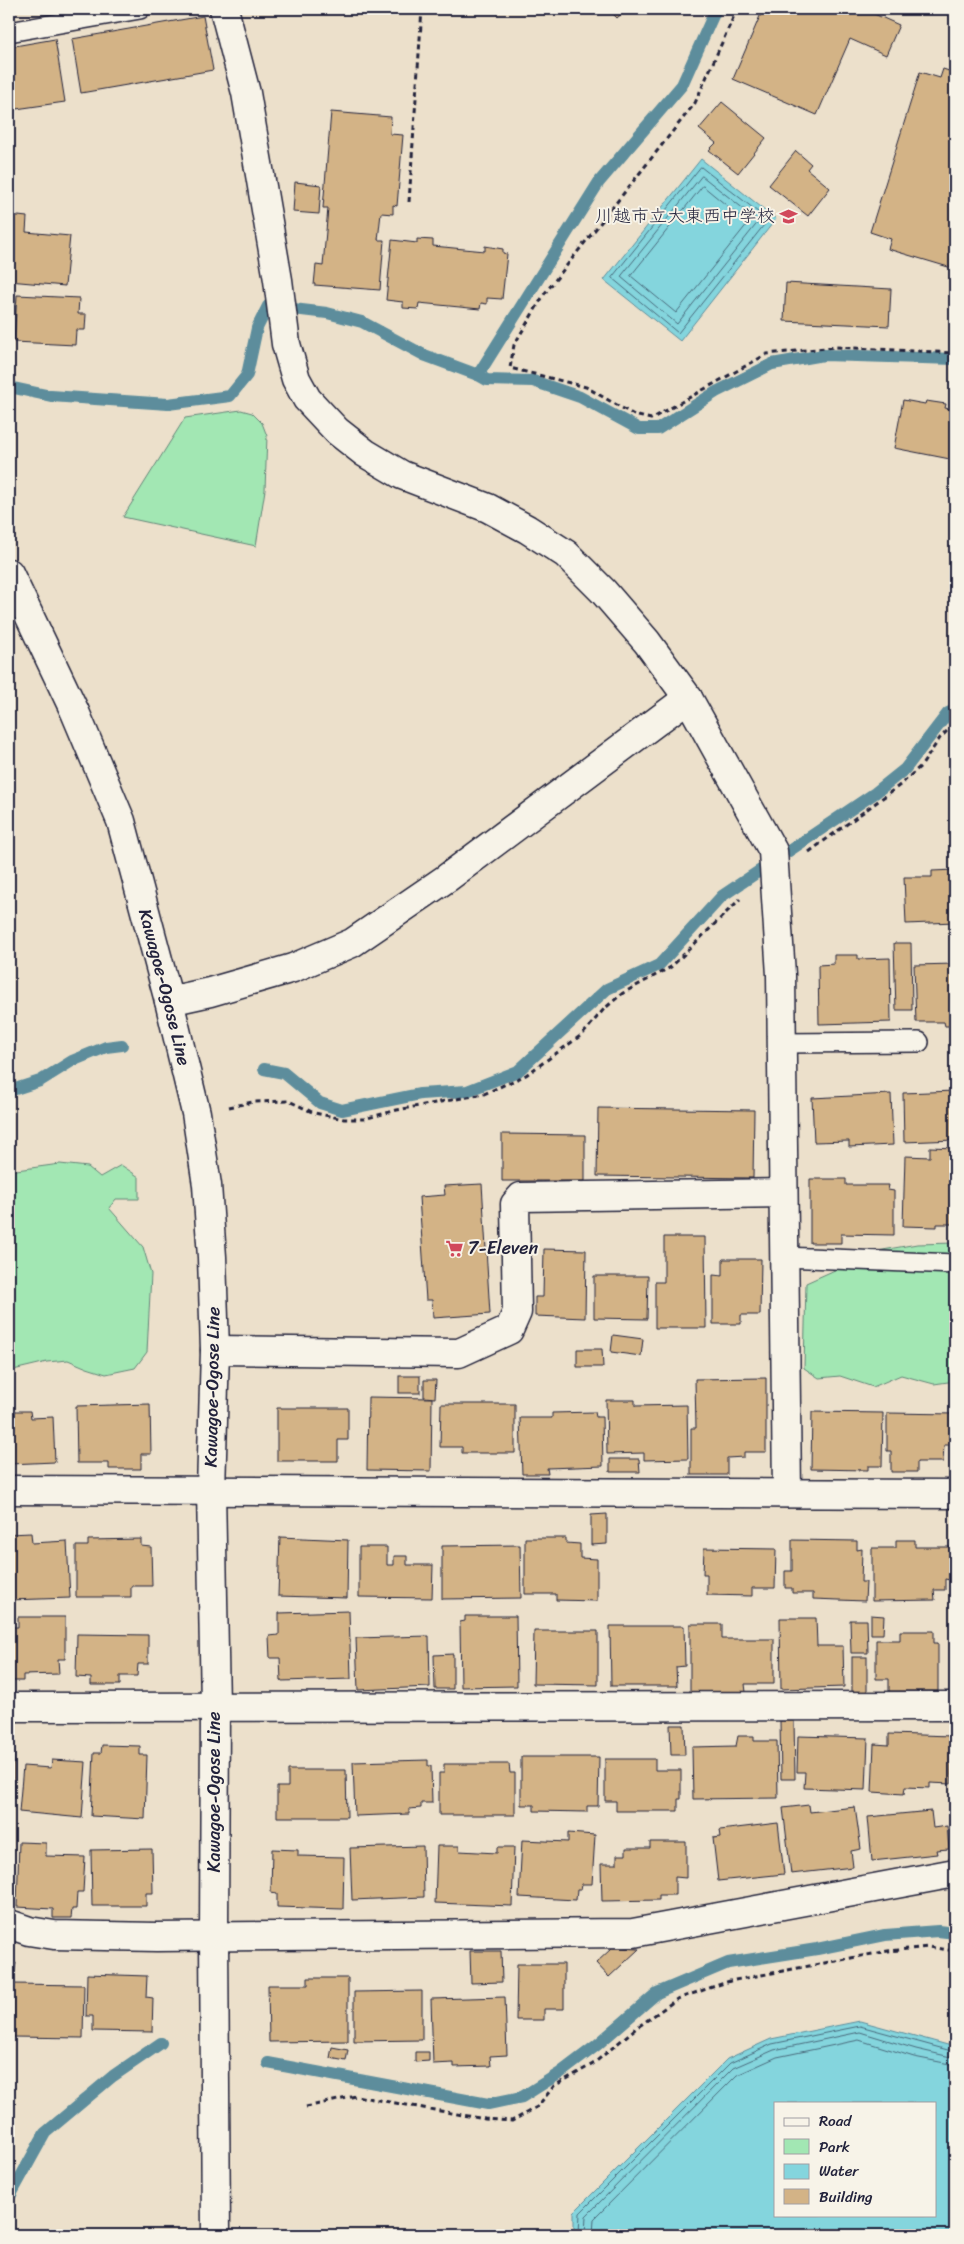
<svg xmlns="http://www.w3.org/2000/svg" width="964" height="2244" font-family="Sriracha,'Klee One',sans-serif">
  <style>
    .green { fill: #a2e7b3; stroke: #628477 }
    .water { fill: #84d5dd; stroke: #5d8d9c; fill-rule: evenodd }
    .lines { fill: none; stroke-linecap: round; stroke-linejoin: round }
    .shore { stroke: #496a7c; stroke-width: 1 }
    .stream { stroke: #5d8d9c; stroke-width: 12 }
    .building { fill: #d3b386; stroke: #22223b }
    .lane-casing { stroke: #22223b; stroke-width: 22 }
    .street-casing { stroke: #22223b; stroke-width: 31 }
    .secondary-casing { stroke: #22223b; stroke-width: 31 }
    .path { stroke: #22223b; stroke-width: 3; stroke-dasharray: 5 4; stroke-linecap: butt }
    .lane { stroke: #f7f3e8; stroke-width: 19 }
    .street { stroke: #f7f3e8; stroke-width: 28 }
    .secondary { stroke: #f7f3e8; stroke-width: 28 }
    .labels { text-anchor: middle; dominant-baseline: central; stroke-width: 4; stroke-linejoin: round; paint-order: stroke }
    .poi-label { font-size: 18px; fill: #22223b; stroke: #f7f3e8; text-anchor: end }
    .street-label { font-size: 18px; fill: #22223b; stroke: #f7f3e8 }
  </style>
  <rect width="100%" height="100%" fill="#ece0cb"/>
  <filter id="ink" filterUnits="userSpaceOnUse"><feTurbulence type="fractalNoise" baseFrequency=".02" numOctaves="2"/><feDisplacementMap in="SourceGraphic" scale="10" xChannelSelector="R" yChannelSelector="G"/><feConvolveMatrix kernelMatrix="1 2 1 2 8 2 1 2 1" color-interpolation-filters="sRGB"/></filter>
  <g filter="url(#ink)">
    <!-- green -->
    <g class="green">
      <polygon points="241,410 252,413 262,423 267,436 265,490 256,546 123,517 185,418"/>
      <polygon points="60,1164 88,1167 100,1177 121,1165 139,1177 139,1199 116,1199 109,1208 143,1247 151,1274 147,1352 135,1368 106,1374 87,1368 68,1360 47,1362 9,1371 9,1171"/>
      <polygon points="955,1243 955,1381 934,1384 901,1375 873,1387 840,1376 819,1378 804,1368 806,1283 877,1251 917,1244"/>
    </g>
    <!-- water -->
    <g class="water">
      <polygon points="701,159 776,219 680,341 604,280"/>
      <path d="M860,2021L955,2047V2235H574V2212L727,2059L771,2039ZM775,2103H935V2215H775Z"/>
    </g>
    <g class="lines">
      <!-- shore -->
      <g class="shore">
        <polygon points="701,167 768,220 678,333 612,278"/>
        <polygon points="702,176 759,221 677,324 621,277"/>
        <polygon points="703,186 748,223 676,313 631,276"/>
        <polyline points="579,2235 580,2213 730,2063 772,2044 860,2026 955,2052"/>
        <polyline points="585,2235 586,2216 733,2068 774,2050 860,2032 916,2049 955,2058"/>
        <polyline points="593,2235 594,2219 737,2075 777,2057 859,2040 914,2057 955,2065"/>
      </g>
      <!-- stream -->
      <g class="stream">
        <polyline points="478,375 487,380 533,381 580,397 639,429 658,429 716,392 772,364 824,355 955,359"/>
        <polyline points="9,387 51,396 168,404 230,396 247,375 257,328 268,306 327,313 362,322 424,355 478,375 599,182 682,85 716,9"/>
        <polyline points="264,1069 284,1073 320,1103 342,1110 420,1094 467,1091 518,1071 607,989 659,965 722,896 875,793 905,769 948,713 955,710"/>
        <polyline points="9,1091 40,1081 72,1061 106,1047 122,1045"/>
        <polyline points="268,2063 488,2104 522,2097 560,2073 597,2045 657,1993 728,1963 817,1949 885,1935 938,1931 955,1933"/>
        <polyline points="9,2198 45,2133 113,2076 161,2043"/>
      </g>
    </g>
    <!-- building -->
    <g class="building">
      <polygon points="608,9 627,9 617,18"/>
      <polygon points="763,9 863,9 899,25 886,55 850,39 817,115 733,79"/>
      <polygon points="203,16 213,70 81,93 72,39"/>
      <polygon points="55,39 65,102 9,110 9,47"/>
      <polygon points="943,69 955,73 955,269 888,249 891,239 870,232 920,72 940,78"/>
      <polygon points="722,102 766,138 738,173 709,150 716,143 699,129"/>
      <polygon points="331,112 391,117 390,134 403,135 397,206 393,205 393,214 381,213 378,240 384,240 380,290 314,285 316,265 323,266 328,208 323,208"/>
      <polygon points="796,151 811,164 807,169 830,188 808,216 769,185"/>
      <polygon points="295,182 321,185 319,214 293,212"/>
      <polygon points="9,215 27,217 26,232 70,236 65,286 9,281"/>
      <polygon points="417,239 433,240 433,246 485,251 485,246 503,249 503,253 507,254 502,299 487,298 487,304 481,303 480,309 419,303 418,309 403,308 403,302 386,300 392,240 417,243"/>
      <polygon points="786,283 891,289 889,326 784,321"/>
      <polygon points="17,295 79,298 78,314 86,314 85,330 76,330 75,345 14,342"/>
      <polygon points="903,400 925,404 926,401 946,404 945,408 955,410 955,460 894,448"/>
      <polygon points="955,870 955,922 906,924 904,877 932,877 932,871"/>
      <polygon points="894,943 911,943 912,1010 896,1010"/>
      <polygon points="834,955 858,955 858,959 890,958 891,1022 819,1024 818,965 834,964"/>
      <polygon points="955,964 955,1026 945,1026 944,1022 916,1022 914,965"/>
      <polygon points="955,1091 955,1140 904,1142 903,1093"/>
      <polygon points="891,1094 893,1145 849,1147 849,1141 814,1142 812,1098"/>
      <polygon points="598,1108 754,1110 753,1178 597,1176"/>
      <polygon points="502,1134 585,1135 585,1181 502,1181"/>
      <polygon points="930,1147 955,1148 955,1224 937,1224 937,1227 903,1226 905,1156 930,1157"/>
      <polygon points="810,1179 846,1179 846,1185 889,1185 888,1190 894,1191 894,1235 841,1234 841,1243 810,1243"/>
      <polygon points="482,1184 490,1314 433,1318 432,1300 426,1300 419,1197 445,1195 444,1186"/>
      <polygon points="664,1237 705,1237 706,1328 655,1328 655,1282 664,1282"/>
      <polygon points="544,1249 586,1250 585,1318 535,1316 535,1297 543,1297"/>
      <polygon points="723,1259 761,1259 760,1315 741,1315 741,1324 713,1324 713,1275 723,1276"/>
      <polygon points="594,1276 648,1276 647,1319 594,1318"/>
      <polygon points="613,1335 643,1339 641,1356 611,1352"/>
      <polygon points="577,1349 602,1349 603,1367 577,1367"/>
      <rect x="399" y="1376" width="21" height="17"/>
      <polygon points="766,1378 766,1452 744,1452 744,1457 727,1458 727,1475 691,1475 691,1428 696,1428 695,1379"/>
      <polygon points="424,1380 436,1380 435,1398 424,1397"/>
      <polygon points="368,1397 432,1398 431,1471 367,1470"/>
      <polygon points="606,1400 635,1400 635,1406 687,1405 688,1459 644,1460 644,1453 607,1454"/>
      <polygon points="150,1404 151,1454 141,1454 141,1469 109,1469 109,1463 77,1463 76,1406"/>
      <polygon points="441,1404 515,1404 515,1453 462,1453 462,1447 440,1447"/>
      <polygon points="277,1408 348,1408 348,1440 338,1440 338,1461 277,1461"/>
      <polygon points="9,1411 30,1411 31,1418 53,1417 55,1462 9,1464"/>
      <polygon points="595,1412 596,1417 602,1417 603,1466 547,1468 548,1474 522,1474 520,1418 552,1418 552,1413"/>
      <polygon points="812,1412 883,1413 882,1466 868,1466 868,1470 811,1469"/>
      <polygon points="887,1413 955,1414 955,1445 944,1445 943,1462 917,1462 917,1472 891,1472 891,1451 887,1451"/>
      <polygon points="610,1459 639,1459 640,1472 610,1472"/>
      <polygon points="607,1514 607,1544 591,1545 591,1515"/>
      <polygon points="31,1533 32,1543 67,1541 70,1598 9,1600 9,1534"/>
      <polygon points="280,1537 348,1540 347,1598 278,1596"/>
      <polygon points="525,1538 566,1538 566,1543 580,1544 580,1558 597,1559 597,1601 556,1600 556,1594 525,1594"/>
      <polygon points="141,1539 141,1546 151,1547 152,1586 131,1586 131,1597 76,1597 76,1546 88,1546 88,1540"/>
      <polygon points="792,1540 857,1541 857,1550 862,1549 861,1582 866,1582 865,1601 813,1599 813,1593 792,1593 792,1588 785,1588 785,1571 792,1571"/>
      <polygon points="896,1540 915,1540 915,1547 950,1547 950,1580 945,1579 945,1590 934,1590 935,1600 872,1601 872,1548 896,1548"/>
      <polygon points="520,1545 521,1598 442,1599 442,1546"/>
      <polygon points="359,1547 387,1547 387,1565 394,1565 394,1556 407,1556 407,1565 433,1565 432,1598 359,1597"/>
      <polygon points="704,1548 776,1549 775,1588 752,1588 752,1596 707,1595 707,1574 703,1574"/>
      <polygon points="349,1611 351,1679 281,1681 280,1658 270,1658 269,1636 279,1635 279,1613"/>
      <polygon points="871,1615 884,1616 883,1634 871,1634"/>
      <polygon points="465,1616 516,1616 517,1686 461,1687 460,1622 465,1621"/>
      <polygon points="18,1617 65,1617 65,1659 58,1659 59,1674 23,1675 23,1681 9,1681 9,1627 18,1627"/>
      <polygon points="780,1618 816,1618 817,1646 843,1646 844,1687 781,1689"/>
      <polygon points="850,1620 867,1620 868,1653 851,1653"/>
      <polygon points="690,1624 722,1624 722,1639 774,1639 774,1684 745,1684 746,1692 690,1692"/>
      <polygon points="610,1626 684,1626 685,1666 676,1667 677,1686 611,1686"/>
      <polygon points="534,1631 598,1631 598,1685 533,1684"/>
      <polygon points="900,1631 934,1631 934,1643 938,1643 938,1691 889,1691 889,1679 876,1679 876,1640 900,1640"/>
      <polygon points="77,1634 148,1635 148,1664 138,1664 137,1676 120,1676 120,1685 91,1685 91,1678 76,1677"/>
      <polygon points="429,1636 430,1687 358,1690 356,1638"/>
      <polygon points="453,1654 453,1689 435,1689 434,1655"/>
      <rect x="852" y="1657" width="15" height="37"/>
      <polygon points="780,1721 794,1721 795,1779 781,1779"/>
      <polygon points="670,1725 684,1725 685,1755 671,1755"/>
      <polygon points="889,1734 952,1736 951,1784 930,1783 930,1788 905,1787 904,1794 872,1792 874,1744 889,1745"/>
      <polygon points="738,1736 754,1736 754,1741 777,1741 778,1798 693,1799 692,1747 736,1746"/>
      <polygon points="798,1736 868,1738 866,1790 804,1788 805,1772 797,1772"/>
      <polygon points="102,1745 140,1746 140,1755 147,1755 145,1819 91,1816 94,1753 101,1753"/>
      <rect x="9" y="1752" width="5" height="46"/>
      <polygon points="521,1757 599,1757 598,1806 587,1806 587,1812 534,1811 534,1805 521,1805"/>
      <polygon points="605,1759 655,1759 655,1770 681,1770 681,1799 678,1799 678,1811 616,1811 616,1801 605,1801"/>
      <polygon points="52,1760 86,1762 82,1818 19,1812 23,1766 51,1768"/>
      <polygon points="428,1760 428,1766 431,1766 432,1803 421,1803 421,1808 409,1809 409,1814 355,1816 353,1762"/>
      <polygon points="444,1764 509,1764 510,1773 515,1773 515,1815 439,1815 439,1773 444,1773"/>
      <polygon points="288,1770 346,1770 347,1817 277,1817 277,1787 288,1787"/>
      <polygon points="809,1805 810,1812 855,1807 861,1849 851,1851 853,1867 791,1874 783,1808"/>
      <polygon points="931,1811 933,1828 947,1826 949,1849 936,1850 937,1854 872,1861 868,1817"/>
      <polygon points="778,1823 784,1874 718,1881 713,1838 721,1837 720,1830"/>
      <polygon points="568,1833 595,1835 592,1884 582,1884 581,1889 577,1889 576,1900 519,1897 522,1840 568,1842"/>
      <polygon points="19,1842 46,1843 46,1856 85,1857 83,1892 77,1892 76,1909 72,1909 71,1918 53,1918 53,1909 17,1907"/>
      <polygon points="650,1842 686,1842 686,1878 675,1877 675,1895 659,1895 659,1900 602,1901 601,1864 617,1864 617,1855 626,1855 626,1848 650,1848"/>
      <polygon points="423,1846 424,1897 352,1900 350,1848"/>
      <polygon points="437,1846 459,1846 459,1851 497,1853 497,1847 514,1847 512,1906 435,1903"/>
      <polygon points="152,1849 153,1893 146,1893 146,1906 92,1906 91,1850"/>
      <polygon points="272,1849 298,1850 298,1856 344,1857 343,1909 277,1907 277,1894 271,1893"/>
      <polygon points="612,1948 639,1949 609,1977 596,1963"/>
      <polygon points="470,1951 501,1951 502,1982 471,1983"/>
      <polygon points="9,1961 16,1963 10,1997 9,1997"/>
      <polygon points="517,1964 564,1964 564,2009 544,2009 544,2020 516,2020"/>
      <polygon points="87,1974 147,1976 146,1997 153,1998 152,2032 93,2031 93,2016 86,2016"/>
      <polygon points="308,1978 348,1978 348,2041 269,2042 268,1985 308,1985"/>
      <polygon points="13,1984 84,1985 83,2038 13,2037"/>
      <polygon points="422,1991 422,2040 354,2041 354,1992"/>
      <polygon points="505,1997 507,2055 490,2056 491,2066 454,2067 454,2063 433,2064 431,1999"/>
      <polygon points="332,2047 348,2050 346,2061 330,2058"/>
      <polygon points="415,2052 429,2052 429,2061 415,2062"/>
    </g>
    <g class="lines">
      <defs>
        <g id="lane">
          <polyline points="9,32 140,9"/>
          <polyline points="781,1043 919,1042"/>
          <polyline points="784,1257 955,1264"/>
        </g>
        <g id="street">
          <polyline points="224,9 246,93 278,280 286,344 296,379 307,399 337,431 365,453 402,475 488,508 527,529 566,554 603,591 647,642 688,698 773,851 781,975 787,1493"/>
          <polyline points="169,1001 210,992 293,968 352,943 447,878 688,698"/>
          <polyline points="215,1350 459,1353 509,1330 517,1312 515,1204 521,1197 782,1193"/>
          <polyline points="9,1490 955,1494"/>
          <polyline points="9,1707 955,1706"/>
          <polyline points="9,1924 29,1931 54,1935 157,1937 633,1933 955,1873"/>
        </g>
        <g id="secondary">
          <path id="s1" d="M9,573L75,712L121,821L169,1001L196,1113L207,1185L212,1257L215,1350L211,1490L215,1706L214,1937L216,2235"/>
        </g>
      </defs>
      <!-- lane casing -->
      <use href="#lane" class="lane-casing"/>
      <!-- street casing -->
      <use href="#street" class="street-casing"/>
      <!-- secondary casing -->
      <use href="#secondary" class="secondary-casing"/>
      <!-- path -->
      <g class="path">
        <polyline points="737,9 695,103 545,293 514,345 510,368 586,387 634,415 651,419 767,354 836,347 955,353"/>
        <polyline points="409,202 422,9"/>
        <polyline points="809,852 900,785 922,765 940,738 955,723"/>
        <polyline points="229,1107 253,1102 289,1101 314,1113 344,1119 364,1119 397,1110 484,1094 526,1075 583,1034 604,1009 623,993 671,967 740,899"/>
        <polyline points="306,2107 356,2096 485,2119 512,2121 537,2107 554,2086 593,2064 635,2029 677,1999 730,1981 888,1951 929,1947 955,1951"/>
      </g>
      <!-- lane -->
      <use href="#lane" class="lane"/>
      <!-- street -->
      <use href="#street" class="street"/>
      <!-- secondary -->
      <use href="#secondary" class="secondary"/>
    </g>
  </g>
  <!-- icons -->
  <defs>
    <symbol id="school-bare" viewBox="-9 -9 18 18"><path d="M0-5L7-2L0 1L-7-2ZM-4 1L0 2.5L4 1V4Q0 6-4 4Z" fill="#d1495b" stroke="#f7f3e8" stroke-width="2.5" paint-order="stroke"/></symbol>
    <symbol id="supermarket-bare" viewBox="-9 -9 18 18"><path d="M-6-5.5h2.5l.6 2H6L4.5 2H-2.5L-4.4-4H-6ZM-1.5 3.2a1.3 1.3 0 1 0 .1 0ZM3 3.2a1.3 1.3 0 1 0 .1 0Z" fill="#d1495b" stroke="#f7f3e8" stroke-width="2.5" paint-order="stroke"/></symbol>
  </defs>
  <g fill-rule="evenodd">
    <use href="#school-bare" x="776" y="204" width="25" height="25"/>
    <use href="#supermarket-bare" x="442" y="1236" width="25" height="25"/>
  </g>
  <g class="labels">
    <!-- poi labels -->
    <g class="poi-label">
      <text x="775" y="216">川越市立大東西中学校</text>
      <text x="468" y="1248" text-anchor="start">7-Eleven</text>
    </g>
    <!-- street labels -->
    <g class="street-label">
      <text stroke="none"><textPath href="#s1" startOffset="444">Kawagoe-Ogose Line</textPath></text>
      <text transform="translate(212 1387) rotate(-89)">Kawagoe-Ogose Line</text>
      <text transform="translate(214 1792) rotate(-90)">Kawagoe-Ogose Line</text>
    </g>
  </g>
  <!-- margin -->
  <rect width="964" height="2244" fill="none" stroke="#f7f3e8" stroke-width="30"/>
  <rect x="15" y="15" width="934" height="2214" fill="none" stroke="#22223b" stroke-width="2" filter="url(#ink)"/>
  <!-- legend -->
  <rect x="774" y="2102" width="162" height="115" fill="#f7f3e8" stroke="#a29fa3"/>
  <rect x="784" y="2118" width="25" height="8" fill="#f7f3e8" stroke="#a29fa3"/>
  <text x="819" y="2126" font-size="15" fill="#22223b">Road</text>
  <rect x="784" y="2139" width="25" height="15" fill="#a2e7b3" stroke="#a29fa3"/>
  <text x="819" y="2152" font-size="15" fill="#22223b">Park</text>
  <rect x="784" y="2164" width="25" height="15" fill="#84d5dd" stroke="#a29fa3"/>
  <text x="819" y="2176" font-size="15" fill="#22223b">Water</text>
  <rect x="784" y="2189" width="25" height="15" fill="#d3b386" stroke="#a29fa3"/>
  <text x="819" y="2202" font-size="15" fill="#22223b">Building</text>
</svg>
